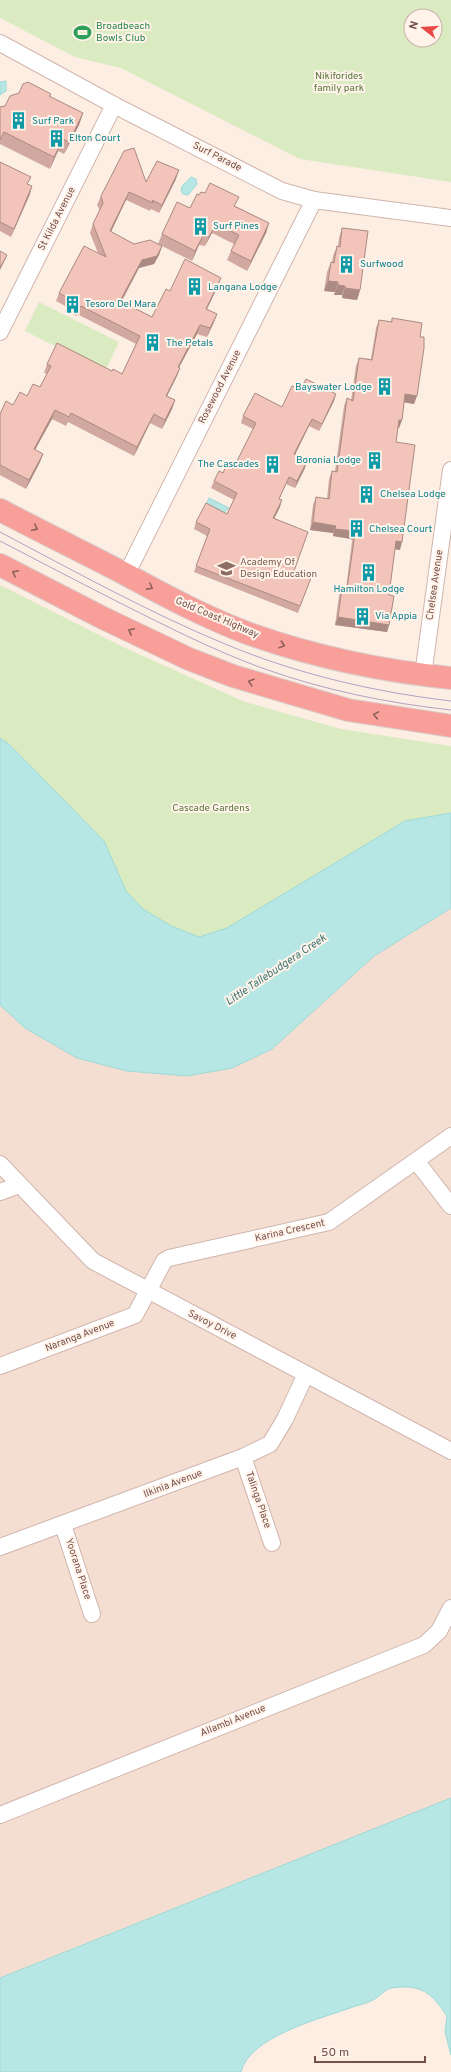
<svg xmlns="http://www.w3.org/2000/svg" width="451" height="2072" font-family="Overpass,sans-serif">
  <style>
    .residential { fill: #f4ded2 }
    .green { fill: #daeac1; fill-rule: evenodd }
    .water { fill: #b7e7e4; stroke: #9dd9d6 }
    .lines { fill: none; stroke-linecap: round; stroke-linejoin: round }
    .street-casing { stroke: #d0b5ad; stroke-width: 18 }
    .highway-casing { stroke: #d8cecc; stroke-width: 24 }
    .street { stroke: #fff; stroke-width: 16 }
    .highway { stroke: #f89f99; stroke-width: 22 }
    .tram { stroke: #aea2c6; stroke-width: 1 }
    .wall { fill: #d1a9a0 }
    .shaded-wall { fill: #aa8a82 }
    .building { fill: #f3c5ba; stroke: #aa8a82 }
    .oneway { stroke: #8f6059 }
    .labels { text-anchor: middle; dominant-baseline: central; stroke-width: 4; stroke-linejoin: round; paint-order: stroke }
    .leisure-label { font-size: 10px; fill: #27864d; stroke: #fff3ea; text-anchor: start }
    .park-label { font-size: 10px; fill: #59753e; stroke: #fff3ea }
    .culture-label { font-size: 10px; fill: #0d838f; stroke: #fff3ea; text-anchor: start }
    .street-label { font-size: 10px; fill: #755049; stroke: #fff3ea }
    .education-label { font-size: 10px; fill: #785e54; stroke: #fff3ea; text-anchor: start }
    .water-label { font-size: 11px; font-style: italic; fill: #397472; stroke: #fff3ea }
  </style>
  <rect width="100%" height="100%" fill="#fdeee3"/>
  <!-- residential -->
  <polygon class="residential" points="451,908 451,1798 0,1978 0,1005 25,1028 127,1071 187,1076 232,1068 272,1049 374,956"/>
  <!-- green -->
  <g class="green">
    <path d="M0,0H451V182L300,159L121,68L75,57L0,18ZM411,16H435V40H411Z"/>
    <polygon points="39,302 119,342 105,371 25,331"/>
    <polygon points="0,585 123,647 245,702 341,729 451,746 451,813 405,821 227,928 199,937 171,926 143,909 126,891 104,841 10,745 0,738"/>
  </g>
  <!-- water -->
  <g class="water">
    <polygon points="6,81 6,91 0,95 0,82"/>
    <polygon points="191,177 196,179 197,184 188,195 183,194 181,191 182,186"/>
    <polygon points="209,498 229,508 226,510 223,517 205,507"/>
    <polygon points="0,738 10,745 104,841 126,891 143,909 171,926 199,937 227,928 405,821 451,813 451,908 374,956 272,1049 232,1068 187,1076 127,1071 77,1058 25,1028 0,1005"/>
    <path d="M451,1798V2055L445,2032L447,2016C435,1999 427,1987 405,1987C383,1987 388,1991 373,2000C366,2004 357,2005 350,2008C319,2019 249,2037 241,2072H0V1978Z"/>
  </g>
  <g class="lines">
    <defs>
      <g id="street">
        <polyline points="0,43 114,105 282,191 314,200 451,218"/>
        <polyline points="0,332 114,105"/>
        <polyline points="126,575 314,200"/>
        <polyline points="423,675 451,470"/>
        <polyline points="417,1162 451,1206"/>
        <polyline points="0,1164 93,1261 451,1451"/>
        <polyline points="0,1192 19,1185"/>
        <polyline points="0,1366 135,1315 164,1261 169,1258 329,1222 451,1136"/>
        <polyline points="243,1457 272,1543"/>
        <polyline points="63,1525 92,1614"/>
        <polyline points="0,1547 243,1457 270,1444 285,1419 306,1374"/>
        <polyline points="0,1815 424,1645 439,1631 451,1608"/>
      </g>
      <g id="highway">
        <path d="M0,510C42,532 85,553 127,575C166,596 205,617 247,633C314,657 381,671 451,678"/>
        <polyline points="0,565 103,618 189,659 233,676 348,710 451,726"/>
      </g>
    </defs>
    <!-- street casing -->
    <use href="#street" class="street-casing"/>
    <!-- highway casing -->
    <use href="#highway" class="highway-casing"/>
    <!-- street -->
    <use href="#street" class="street"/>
    <!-- highway -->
    <use href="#highway" class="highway"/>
    <!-- tram -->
    <g class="tram">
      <path d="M0,532C74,571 148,612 225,644C297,674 374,692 451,701"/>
      <path d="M0,541C40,562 81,583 122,604C168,627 213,650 262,668C323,690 387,703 451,710"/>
    </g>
  </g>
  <!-- wall -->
  <g class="wall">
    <polygon points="51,94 50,97 83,113 79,125 64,154 58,151 50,169 0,144 0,107"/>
    <polygon points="0,162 28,184 30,194 11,237 0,231"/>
    <polygon points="176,179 159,213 151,209 150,211 126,200 111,232 134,244 162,246 159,255 154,264 139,268 122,301 152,317 170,291 218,286 207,309 217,314 214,322 207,337 197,334 179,367 177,376 167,396 175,400 172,409 162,429 150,423 134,456 68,422 66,426 52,419 35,450 43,454 40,462 26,489 0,475 0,414 40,387 47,374 44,373 47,364 112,371 122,374 136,344 77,314 77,316 65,311 67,307 56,301 59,293 98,253 90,233 93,224 100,210 97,205 101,196 146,182"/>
    <polygon points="199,195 235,206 269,223 266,233 247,271 227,260 231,251 234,244 212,233 205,246 199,245 192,261 158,244 162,234 190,208"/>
    <polygon points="342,228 360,290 357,300 342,298 342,295 334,295 335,292 324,291 327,272 331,262 332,262 333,256 337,246 338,247 339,238"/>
    <polygon points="392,318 420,337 414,404 404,402 402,420 399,428 398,428 396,442 400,550 395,549 389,595 389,625 387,632 335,625 339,596 342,588 346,589 352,541 351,539 333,536 333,533 310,530 313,505 316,497 327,499 329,479 332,471 335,471 344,406 347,398 351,400 356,366 359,358 371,359 376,328 379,320 391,322"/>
    <polygon points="334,401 319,431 309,426 295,454 305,468 295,488 286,484 279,499 280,507 274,518 294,571 311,578 298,613 194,572 207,536 194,529 196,522 227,514 234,500 211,488 214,481 223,473 233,469 253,429 241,423 243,416 282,407"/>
  </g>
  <!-- shaded-wall -->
  <g class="shaded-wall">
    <polygon points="83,113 79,125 64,154 69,142"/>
    <polygon points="63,139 58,151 50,169 54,157"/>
    <polygon points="179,170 176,179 159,213 162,205"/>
    <polygon points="32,186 30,194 11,237 14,229"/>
    <polygon points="129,192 126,200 107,240 110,231"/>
    <polygon points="269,223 266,233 247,271 251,261"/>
    <polygon points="216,224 212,233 205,246 209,237"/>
    <polygon points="203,236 199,245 192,261 195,251"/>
    <polygon points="162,246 159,255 154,264 139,268 117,309 120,301 142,260"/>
    <polygon points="7,255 4,262 0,270 0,267"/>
    <polygon points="221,278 218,286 203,317 206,309"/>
    <polygon points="328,281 338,282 335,292 324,291"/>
    <polygon points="338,285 345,286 342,295 334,295"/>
    <polygon points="345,288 360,290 357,300 342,298"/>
    <polygon points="217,314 214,322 207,337 210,328"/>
    <polygon points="200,325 197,334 175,375 178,367"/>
    <polygon points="180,368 177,376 163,404 166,396"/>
    <polygon points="336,394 334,401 319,431 322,424"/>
    <polygon points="405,394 417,396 414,404 402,402"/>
    <polygon points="175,400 172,409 162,429 165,420"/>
    <polygon points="55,410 52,419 31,457 34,449"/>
    <polygon points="154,414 150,423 134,456 137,447"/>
    <polygon points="312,419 309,426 292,461 294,454"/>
    <polygon points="399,420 402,420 399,428 396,428"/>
    <polygon points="43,454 40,462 26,489 29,480"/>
    <polygon points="307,461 305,468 295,488 297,481"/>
    <polygon points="282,500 280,507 271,525 273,518"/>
    <polygon points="313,522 336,526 333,533 310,530"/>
    <polygon points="335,529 354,531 351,539 333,536"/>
    <polygon points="396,541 402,542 400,550 393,549"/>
    <polygon points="338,617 389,625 387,632 335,625"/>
  </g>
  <!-- building -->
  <g class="building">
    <polygon points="28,82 51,94 49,96 83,113 69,142 63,139 54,157 4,132 0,140 0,107 5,106 10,96 19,93 23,84"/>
    <polygon points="134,148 146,182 157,161 179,170 162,205 152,200 153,203 129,192 110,231 134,244 150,240 162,246 157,256 142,260 120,301 152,317 166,289 170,291 185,259 221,278 206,309 217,314 210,328 200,325 178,367 180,368 166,396 175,400 165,420 154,414 137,447 71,413 69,417 55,410 34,449 43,454 29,480 0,465 0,414 6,401 13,405 20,392 27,396 33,384 40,387 51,366 47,364 57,343 112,371 113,369 122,374 140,336 81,306 80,307 69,302 70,299 59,293 84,246 106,257 93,224 103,203 101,196 124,151"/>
    <polygon points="0,162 31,177 27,184 32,186 14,229 0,222"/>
    <polygon points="210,183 239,197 234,206 269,223 251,261 231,251 239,235 216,224 209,237 203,236 195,251 162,234 177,202 190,208 197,194 199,195 201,192 205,193"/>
    <polygon points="342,228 368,231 360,290 345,288 345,286 338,285 338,282 328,281 331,262 334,263 337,246 340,247"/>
    <polygon points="0,251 7,255 1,266 0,267"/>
    <polygon points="392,318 422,323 420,337 424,337 424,348 417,396 405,394 402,420 399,420 396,442 415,445 402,542 396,541 389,595 394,596 389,625 338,617 342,588 347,589 355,533 354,531 335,529 336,526 313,522 316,497 329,499 332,471 337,472 347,398 353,401 359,358 372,360 379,320 392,322"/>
    <polygon points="306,379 336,394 322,424 312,419 294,454 307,461 297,481 289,477 279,499 282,500 273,518 308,532 294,571 311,578 300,606 196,566 210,529 196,522 206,503 227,514 237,493 214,481 219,471 223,473 226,466 233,469 256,423 243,416 255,393 282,407 292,386 301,389"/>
  </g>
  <!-- one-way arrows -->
  <defs><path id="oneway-chevron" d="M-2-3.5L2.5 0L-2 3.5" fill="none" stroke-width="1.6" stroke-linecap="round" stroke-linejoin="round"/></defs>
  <g class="oneway">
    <use href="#oneway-chevron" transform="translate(35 528) rotate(27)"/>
    <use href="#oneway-chevron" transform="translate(15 573) rotate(-153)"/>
    <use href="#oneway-chevron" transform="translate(150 587) rotate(28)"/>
    <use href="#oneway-chevron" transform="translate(131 631) rotate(-155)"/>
    <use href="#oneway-chevron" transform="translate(282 645) rotate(18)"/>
    <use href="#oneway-chevron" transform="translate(251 682) rotate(-164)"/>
    <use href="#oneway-chevron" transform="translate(376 715) rotate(-170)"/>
  </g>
  <!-- icons -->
  <defs>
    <symbol id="stadium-bare" viewBox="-9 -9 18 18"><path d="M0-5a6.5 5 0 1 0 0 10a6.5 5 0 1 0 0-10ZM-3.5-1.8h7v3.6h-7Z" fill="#2e9e5b" stroke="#fff3ea" stroke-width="2.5" paint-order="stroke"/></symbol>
    <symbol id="building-bare" viewBox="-9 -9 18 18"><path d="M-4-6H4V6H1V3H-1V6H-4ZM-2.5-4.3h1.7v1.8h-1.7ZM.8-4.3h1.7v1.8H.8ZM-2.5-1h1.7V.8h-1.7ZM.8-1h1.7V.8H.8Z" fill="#0f9aa8" stroke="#fff3ea" stroke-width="2.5" paint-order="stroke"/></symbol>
    <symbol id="university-bare" viewBox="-9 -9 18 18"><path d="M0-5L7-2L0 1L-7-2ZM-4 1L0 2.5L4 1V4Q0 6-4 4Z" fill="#8d6e63" stroke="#fff3ea" stroke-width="2.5" paint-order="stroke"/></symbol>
  </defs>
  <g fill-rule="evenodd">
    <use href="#stadium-bare" x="70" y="20" width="25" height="25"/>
    <use href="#building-bare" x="6" y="108" width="25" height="25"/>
    <use href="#building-bare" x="44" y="126" width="25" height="25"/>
    <use href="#building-bare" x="188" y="214" width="25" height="25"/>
    <use href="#building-bare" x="334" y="252" width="25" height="25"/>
    <use href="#building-bare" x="182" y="274" width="25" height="25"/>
    <use href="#building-bare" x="60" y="292" width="25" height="25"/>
    <use href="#building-bare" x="140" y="330" width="25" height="25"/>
    <use href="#building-bare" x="372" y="374" width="25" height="25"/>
    <use href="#building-bare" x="362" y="448" width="25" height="25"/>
    <use href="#building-bare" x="260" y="452" width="25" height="25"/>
    <use href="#building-bare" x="354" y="482" width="25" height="25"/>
    <use href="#building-bare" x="344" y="516" width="25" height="25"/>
    <use href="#university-bare" x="214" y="556" width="25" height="25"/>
    <use href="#building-bare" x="356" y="560" width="25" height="25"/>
    <use href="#building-bare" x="350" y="604" width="25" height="25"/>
  </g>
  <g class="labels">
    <!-- leisure labels -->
    <g class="leisure-label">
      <text x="96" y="26">Broadbeach<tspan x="96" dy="12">Bowls Club</tspan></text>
    </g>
    <!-- park labels -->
    <g class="park-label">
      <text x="339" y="76">Nikiforides<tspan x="339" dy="12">family park</tspan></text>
      <text x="211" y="808">Cascade Gardens</text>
    </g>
    <!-- culture labels -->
    <g class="culture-label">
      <text x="32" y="121">Surf Park</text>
      <text x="69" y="138">Elton Court</text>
      <text x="213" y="226">Surf Pines</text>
      <text x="360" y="264">Surfwood</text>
      <text x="208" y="287">Langana Lodge</text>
      <text x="85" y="304">Tesoro Del Mara</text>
      <text x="166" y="343">The Petals</text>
      <text x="372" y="387" text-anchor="end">Bayswater Lodge</text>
      <text x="361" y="460" text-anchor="end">Boronia Lodge</text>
      <text x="259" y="464" text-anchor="end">The Cascades</text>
      <text x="380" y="494">Chelsea Lodge</text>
      <text x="369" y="529">Chelsea Court</text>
      <text x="369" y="589" text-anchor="middle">Hamilton Lodge</text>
      <text x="375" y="616">Via Appia</text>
    </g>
    <!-- street labels -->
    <g class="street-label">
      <text transform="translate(217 157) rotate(27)">Surf Parade</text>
      <text transform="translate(57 219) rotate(-63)">St Kilda Avenue</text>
      <text transform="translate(220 387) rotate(-63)">Rosewood Avenue</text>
      <text transform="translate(435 585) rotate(-82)">Chelsea Avenue</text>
      <text transform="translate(217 618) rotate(23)">Gold Coast Highway</text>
      <text transform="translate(290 1231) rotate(-13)">Karina Crescent</text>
      <text transform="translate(212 1325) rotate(27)">Savoy Drive</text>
      <text transform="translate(80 1336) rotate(-21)">Naranga Avenue</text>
      <text transform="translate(173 1484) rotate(-21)">Ilkinia Avenue</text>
      <text transform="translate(258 1500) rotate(71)">Talinga Place</text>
      <text transform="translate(78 1569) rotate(72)">Yoorana Place</text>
      <text transform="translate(233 1721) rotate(-22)">Allambi Avenue</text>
    </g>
    <!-- education labels -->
    <g class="education-label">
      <text x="240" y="562">Academy Of<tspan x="240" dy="12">Design Education</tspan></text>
    </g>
    <!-- water labels -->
    <g class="water-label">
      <text transform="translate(276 970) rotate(-34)">Little Tallebudgera Creek</text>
    </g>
  </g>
  <!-- north arrow -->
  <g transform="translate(423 28) rotate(287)"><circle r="19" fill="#fff3ea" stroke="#c8b2aa"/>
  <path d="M0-3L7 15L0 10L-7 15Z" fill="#e94a46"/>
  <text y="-6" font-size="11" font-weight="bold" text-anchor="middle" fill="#755049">N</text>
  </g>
  <!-- scale -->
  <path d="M315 2056v6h110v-6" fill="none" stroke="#755049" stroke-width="2"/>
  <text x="321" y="2056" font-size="12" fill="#755049" stroke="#fff3ea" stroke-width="3" paint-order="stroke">50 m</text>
</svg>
